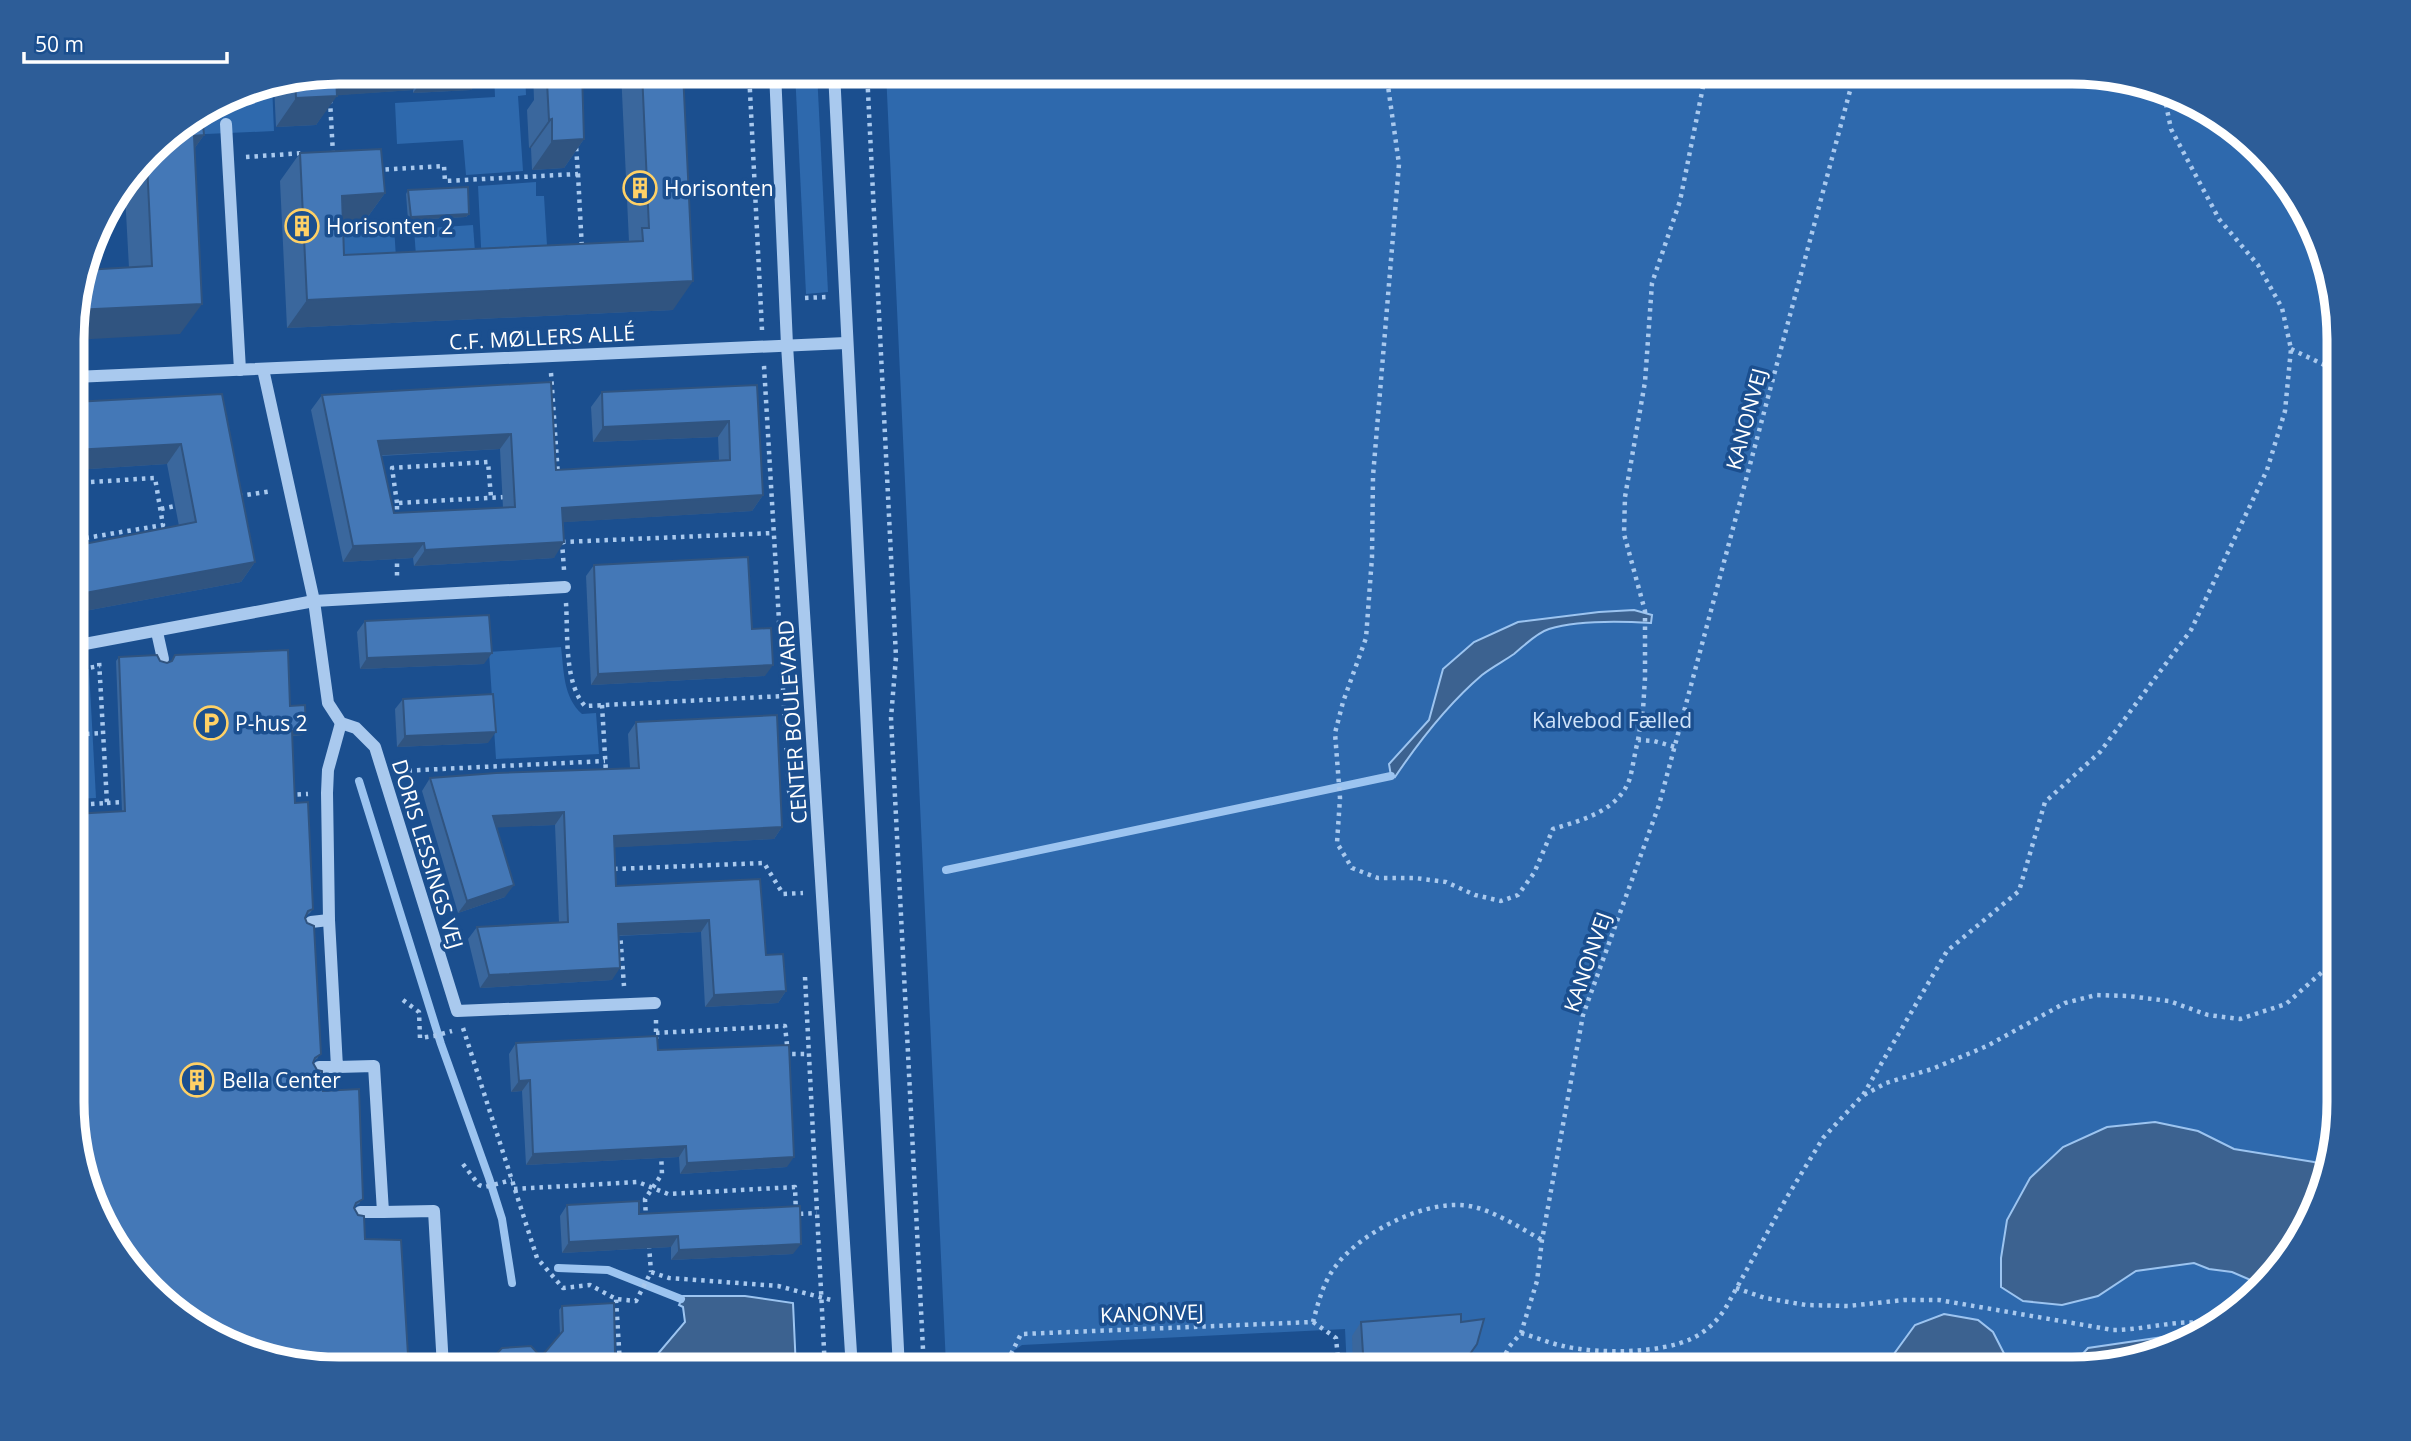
<svg xmlns="http://www.w3.org/2000/svg" width="2411" height="1441" font-family="'Open Sans',sans-serif">
  <style>
    .green { fill: #2e69ad }
    .water { fill: #3c6290; stroke: #9cc4f0; stroke-width: 2 }
    .lines { fill: none; stroke-linecap: round; stroke-linejoin: round }
    .stream { stroke: #9cc4f0; stroke-width: 8 }
    .path { stroke: #a9c9ee; stroke-width: 4.5; stroke-dasharray: 3.5 5; stroke-linecap: butt }
    .minor { stroke: #a9c9ee; stroke-width: 12 }
    .wall { fill: #3a679d; fill-rule: evenodd }
    .shaded-wall { fill: #305480 }
    .building { fill: #4478b7; stroke: #305480; stroke-width: 2; fill-rule: evenodd }
    .labels { text-anchor: middle; dominant-baseline: central; stroke-width: 7; stroke-linejoin: round; paint-order: stroke }
    .poi-label { font-size: 21px; fill: #fff; stroke: #1b4f8f; text-anchor: start }
    .street-label { font-size: 21px; fill: #fff; stroke: #1b4f8f }
    .park-label { font-size: 21px; fill: #cfe3fa; stroke: #1b4f8f }
    .rim { fill: none; stroke: #fff; stroke-width: 9 }
  </style>
  <rect width="100%" height="100%" fill="#1b4f8f"/>
  <!-- green -->
  <g class="green">
    <polygon points="494,72 525,72 526,95 518,96 523,171 466,175 463,140 397,144 395,103 495,97"/>
    <polygon points="795,72 817,72 828,292 806,294"/>
    <polygon points="886,72 2073,72 2142,81 2206,108 2261,150 2303,205 2339,321 2339,1119 2303,1236 2261,1291 2206,1333 2089,1369 1347,1369 1345,1329 1022,1345 999,1361 946,1365"/>
    <polygon points="272,85 274,131 184,135 183,125 237,92"/>
    <polygon points="536,182 536,196 544,196 548,262 482,266 478,186"/>
    <polygon points="473,225 476,265 417,269 414,229"/>
    <polygon points="394,227 397,273 330,277 328,231"/>
    <path d="M561,647C564,671 563,697 582,714L596,713L599,754L496,759L489,652Z"/>
    <polygon points="89,669 96,798 74,799 74,672"/>
  </g>
  <!-- water -->
  <g class="water">
    <path d="M1634,610L1652,615L1651,623C1620,621 1579,620 1549,629C1536,633 1524,646 1514,654C1504,661 1492,667 1482,675C1448,704 1420,740 1395,777L1391,776L1389,764L1429,720L1443,669L1474,642L1518,622L1599,612Z"/>
    <polygon points="2155,1122 2198,1131 2234,1149 2314,1162 2325,1166 2303,1236 2261,1291 2258,1294 2253,1281 2232,1272 2209,1269 2194,1263 2136,1271 2098,1296 2062,1305 2023,1301 2001,1287 2001,1258 2007,1220 2030,1178 2063,1147 2107,1127"/>
    <polygon points="683,1296 745,1296 793,1303 796,1369 645,1369 685,1322 683,1307 679,1305"/>
    <polygon points="1944,1314 1978,1320 1993,1332 2012,1369 1883,1369 1915,1325"/>
    <polygon points="2190,1333 2202,1335 2089,1369 2069,1369 2088,1348"/>
  </g>
  <g class="lines">
    <!-- stream -->
    <g class="stream">
      <polyline points="359,781 441,1044 489,1178 502,1219 512,1283"/>
      <polyline points="946,870 1391,776"/>
      <polyline points="558,1268 608,1270 681,1299"/>
    </g>
    <!-- path -->
    <g class="path">
      <polyline points="749,72 762,330"/>
      <polyline points="867,72 896,657 891,718 924,1369"/>
      <path d="M1386,72L1399,164L1373,476L1372,557L1366,638L1343,702L1335,733L1340,798L1337,843L1352,868L1378,878H1415L1446,882L1475,895L1501,901L1518,895L1534,873L1553,829C1582,820 1619,811 1630,778C1633,766 1635,752 1638,740L1654,741L1675,747"/>
      <polyline points="330,100 333,154"/>
      <polyline points="246,157 304,153"/>
      <polyline points="377,170 444,166 445,181 578,174 576,146"/>
      <polyline points="578,174 582,250"/>
      <polyline points="805,298 827,297"/>
      <polyline points="2291,349 2339,372"/>
      <polyline points="764,366 789,791 794,811"/>
      <polyline points="551,373 558,476"/>
      <polyline points="74,483 155,478 163,525 74,540"/>
      <polyline points="75,483 78,469"/>
      <polyline points="239,496 272,491"/>
      <polyline points="397,503 392,468 488,462 491,497"/>
      <polyline points="161,509 175,506"/>
      <polyline points="397,518 397,503 505,497"/>
      <polyline points="562,541 564,570"/>
      <polyline points="562,542 774,533"/>
      <polyline points="397,555 397,578"/>
      <path d="M566,603C568,634 564,683 585,706L784,696"/>
      <polyline points="74,670 100,666"/>
      <polyline points="602,705 606,773"/>
      <path d="M74,711C92,737 85,742 74,770"/>
      <polyline points="86,734 103,733"/>
      <polyline points="1638,740 1643,710 1645,678 1645,611 1624,534 1625,497 1645,382 1652,283 1680,201 1706,72"/>
      <polyline points="400,771 605,761"/>
      <polyline points="289,795 308,794"/>
      <polyline points="107,803 126,802"/>
      <polyline points="74,805 107,803 99,660"/>
      <polyline points="614,869 764,863 783,894 803,893"/>
      <polyline points="620,932 624,986"/>
      <polyline points="805,977 825,1369"/>
      <polyline points="403,1000 419,1012 420,1038 434,1036 452,1031"/>
      <polyline points="656,1020 656,1039"/>
      <polyline points="463,1028 537,1258 563,1288 590,1285 616,1299 636,1301 651,1272 669,1278 778,1286 831,1300"/>
      <polyline points="656,1033 785,1026 788,1054 808,1054"/>
      <polyline points="1864,1095 1886,1083 1932,1069 1987,1046 2065,1003 2096,995 2128,996 2169,1001 2208,1015 2240,1019 2286,1004 2339,957"/>
      <polyline points="463,1164 479,1185 485,1187 512,1180"/>
      <polyline points="514,1189 638,1182 668,1194 795,1187 796,1214 817,1213"/>
      <polyline points="646,1219 645,1199 662,1174 661,1153"/>
      <polyline points="649,1245 651,1272"/>
      <path d="M1736,1288L1765,1298L1806,1305L1848,1306L1904,1300H1939L2113,1330C2148,1330 2182,1317 2217,1325"/>
      <polyline points="1313,1322 1336,1338 1339,1369"/>
      <path d="M1521,1333C1535,1337 1549,1343 1563,1346C1597,1354 1661,1354 1693,1338C1707,1331 1716,1322 1725,1309L1787,1197L1823,1138L1863,1095L1947,951L2019,891L2045,802L2100,752L2191,630L2267,470L2285,411L2291,349L2282,308L2258,265L2219,219L2171,129L2163,90"/>
      <polyline points="615,1369 620,1364 616,1299"/>
      <path d="M977,1369L1004,1368L1021,1334L1313,1322C1318,1303 1323,1283 1335,1267C1360,1232 1430,1196 1474,1207C1496,1212 1522,1229 1542,1240"/>
      <polyline points="1498,1369 1509,1347 1521,1333 1537,1281 1542,1240 1583,1015 1659,805 1855,72"/>
    </g>
    <!-- minor -->
    <g class="minor">
      <polyline points="775,72 787,345 852,1369"/>
      <polyline points="834,72 899,1369"/>
      <polyline points="226,124 240,370"/>
      <polyline points="263,369 314,601 328,703 341,723 356,728 375,747 457,1011 655,1003"/>
      <polyline points="74,377 846,343"/>
      <polyline points="157,632 163,659"/>
      <polyline points="74,646 314,601 565,587"/>
      <polyline points="341,723 328,770 327,793 329,920 337,1067 374,1066 383,1212 434,1211 443,1367 382,1369"/>
      <polyline points="311,922 329,920"/>
      <polyline points="319,1067 337,1067"/>
      <polyline points="360,1212 383,1212"/>
    </g>
  </g>
  <!-- wall -->
  <g class="wall">
    <polygon points="339,72 484,72 471,90 413,93 413,90 336,95 316,125 276,127 274,85"/>
    <polygon points="533,72 582,72 584,139 564,168 532,170 531,148 529,148 527,110 534,100"/>
    <polygon points="621,72 683,72 673,310 287,328 280,181 300,153 385,193 364,222 343,223 344,255 629,242"/>
    <polygon points="204,135 194,149 180,334 129,268 125,194 129,188 129,182 162,138"/>
    <polygon points="408,190 469,214 466,217 408,220 406,194"/>
    <path d="M551,382L556,470L719,461L718,437L593,442L591,407L602,392L757,385L763,495L752,511L563,522L554,558L414,566L413,558L343,562L311,410L322,395ZM500,449L503,508L394,513L381,456Z"/>
    <polygon points="222,394 255,562 241,582 74,613 74,546 179,526 167,464 74,470 74,402"/>
    <polygon points="594,565 752,629 765,676 591,685 586,576"/>
    <polygon points="365,621 484,664 360,669 357,632"/>
    <polygon points="175,655 290,706 303,735 292,736 295,803 313,909 310,913 307,915 305,918 318,1058 314,1061 313,1063 360,1203 355,1206 354,1208 408,1355 405,1359 378,1361 376,1364 122,811 116,661 119,657 160,661 167,663 171,662"/>
    <polygon points="403,699 488,743 397,747 395,709"/>
    <polygon points="636,722 782,827 774,839 614,847 616,886 760,879 766,955 786,991 778,1003 705,1007 701,932 619,936 612,980 480,988 468,939 477,927 559,923 555,825 496,827 505,897 458,913 422,791 430,778 630,768 628,734"/>
    <polygon points="516,1043 658,1050 787,1167 680,1174 679,1157 526,1165 522,1091 511,1092 509,1054"/>
    <polygon points="567,1205 639,1214 793,1254 671,1260 671,1247 562,1253 560,1216"/>
    <polygon points="562,1306 603,1369 475,1369 478,1365 541,1357 560,1335 559,1310"/>
    <polygon points="1361,1322 1461,1322 1465,1369 1353,1369 1352,1336"/>
  </g>
  <!-- shaded-wall -->
  <g class="shaded-wall">
    <polygon points="340,72 426,72 413,90 329,96 337,96 316,125 276,127 296,98 336,76"/>
    <polygon points="428,72 484,72 471,90 413,93"/>
    <polygon points="552,119 531,148 529,148 549,120"/>
    <polygon points="204,135 182,166 194,136"/>
    <polygon points="584,139 564,168 532,170 552,141"/>
    <polygon points="385,193 364,222 321,225 342,196"/>
    <polygon points="469,214 466,217 408,220 411,217"/>
    <polygon points="693,281 673,310 287,328 307,300"/>
    <polygon points="202,304 180,334 74,340 74,310"/>
    <polygon points="729,421 718,437 593,442 603,427"/>
    <polygon points="511,434 500,449 367,456 378,441"/>
    <polygon points="181,444 167,464 74,470 74,450"/>
    <polygon points="763,495 752,511 551,523 562,508"/>
    <polygon points="564,542 554,558 414,566 425,550"/>
    <polygon points="424,543 413,558 343,562 353,546"/>
    <polygon points="255,562 241,582 74,613 74,595"/>
    <polygon points="492,653 484,664 360,669 367,658"/>
    <polygon points="773,665 765,676 591,685 598,674"/>
    <polygon points="292,731 306,731 303,735 289,736"/>
    <polygon points="496,732 488,743 397,747 405,736"/>
    <polygon points="564,812 555,825 484,828 493,816"/>
    <polygon points="782,827 774,839 605,848 614,836"/>
    <polygon points="514,885 505,897 458,913 467,901"/>
    <polygon points="709,920 701,932 609,936 618,924"/>
    <polygon points="620,968 612,980 480,988 489,975"/>
    <polygon points="786,991 778,1003 705,1007 714,995"/>
    <polygon points="530,1080 522,1091 511,1092 519,1081"/>
    <polygon points="686,1146 679,1157 526,1165 533,1154"/>
    <polygon points="794,1157 787,1167 680,1174 687,1163"/>
    <polygon points="678,1236 671,1247 562,1253 569,1242"/>
    <polygon points="801,1244 793,1254 671,1260 679,1250"/>
    <polygon points="408,1355 405,1359 378,1361 381,1357"/>
  </g>
  <!-- building -->
  <g class="building">
    <polygon points="339,72 343,72 343,76 336,76 337,96 296,98 295,80"/>
    <polygon points="554,72 582,72 584,139 552,141 552,119 549,120 547,82 554,81"/>
    <polygon points="642,72 683,72 693,281 307,300 300,153 381,149 385,193 342,196 344,255 643,241 642,228 649,228"/>
    <polygon points="202,113 204,135 194,136 202,304 74,310 74,304 84,270 152,266 147,163 151,163 150,154 162,138"/>
    <polygon points="468,187 469,214 411,217 408,190"/>
    <polygon points="103,216 93,246 92,246 99,220"/>
    <path d="M551,382L556,470L730,460L729,421L603,427L602,392L757,385L763,495L562,508L564,542L425,550L424,543L353,546L322,395ZM511,434L515,507L394,513L378,441Z"/>
    <polygon points="222,394 255,562 74,595 74,546 196,522 181,444 74,450 74,402"/>
    <polygon points="748,557 752,629 771,628 773,665 598,674 594,565"/>
    <polygon points="489,615 492,653 367,658 365,621"/>
    <polygon points="288,650 290,706 305,705 306,731 292,731 295,803 308,802 313,909 308,911 305,918 307,923 314,926 321,1054 315,1058 313,1063 317,1070 322,1071 323,1091 359,1089 363,1199 356,1203 354,1208 358,1215 364,1216 365,1239 401,1240 408,1355 381,1357 376,1364 378,1369 338,1369 269,1360 205,1333 116,1250 74,1137 74,814 125,811 119,657 157,655 160,661 167,663 172,661 175,655"/>
    <polygon points="493,694 496,732 405,736 403,699"/>
    <polygon points="777,715 782,827 614,836 616,886 760,879 766,955 783,954 786,991 714,995 709,920 618,924 620,968 489,975 477,927 568,922 564,812 493,816 514,885 467,901 430,778 496,773 639,768 636,722"/>
    <polygon points="657,1036 658,1050 789,1045 794,1157 687,1163 686,1146 533,1154 530,1080 519,1081 516,1043"/>
    <polygon points="639,1201 639,1214 800,1206 801,1244 679,1250 678,1236 569,1242 567,1205"/>
    <polygon points="614,1303 615,1354 602,1369 478,1369 478,1365 484,1359 492,1359 502,1348 531,1346 541,1357 563,1331 562,1306"/>
    <polygon points="1461,1314 1461,1322 1484,1319 1477,1344 1465,1361 1465,1369 1364,1369 1361,1322"/>
  </g>
  <!-- icons -->
  <defs>
    <symbol id="building-ring" viewBox="-11 -11 22 22"><circle r="9.5" fill="#1b4f8f" stroke="#ffd166" stroke-width="1.5"/><path d="M-4-6H4V6H1V3H-1V6H-4ZM-2.5-4.3h1.7v1.8h-1.7ZM.8-4.3h1.7v1.8H.8ZM-2.5-1h1.7V.8h-1.7ZM.8-1h1.7V.8H.8Z" fill="#ffd166"/></symbol>
    <symbol id="parking-ring" viewBox="-11 -11 22 22"><circle r="9.5" fill="#1b4f8f" stroke="#ffd166" stroke-width="1.5"/><path d="M-3.5-5.5H1a3.5 3.5 0 0 1 0 7H-1V5.5H-3.5ZM-1-3.4V-.6H.8a1.4 1.4 0 0 0 0-2.8Z" fill="#ffd166"/></symbol>
  </defs>
  <g fill-rule="evenodd">
    <use href="#building-ring" x="621" y="169" width="38" height="38"/>
    <use href="#building-ring" x="283" y="207" width="38" height="38"/>
    <use href="#parking-ring" x="192" y="704" width="38" height="38"/>
    <use href="#building-ring" x="178" y="1061" width="38" height="38"/>
  </g>
  <g class="labels">
    <!-- poi labels -->
    <g class="poi-label">
      <text x="664" y="188">Horisonten</text>
      <text x="326" y="226">Horisonten 2</text>
      <text x="235" y="723">P-hus 2</text>
      <text x="222" y="1080">Bella Center</text>
    </g>
    <!-- street labels -->
    <g class="street-label">
      <text transform="translate(542 337) rotate(-3)">C.F. MØLLERS ALLÉ</text>
      <text transform="translate(1746 419) rotate(-75)">KANONVEJ</text>
      <text transform="translate(792 722) rotate(-94)">CENTER BOULEVARD</text>
      <text transform="translate(428 854) rotate(73)">DORIS LESSINGS VEJ</text>
      <text transform="translate(1587 962) rotate(-71)">KANONVEJ</text>
      <text transform="translate(1152 1313) rotate(-2)">KANONVEJ</text>
    </g>
    <!-- park labels -->
    <g class="park-label">
      <text x="1612" y="720">Kalvebod Fælled</text>
    </g>
  </g>
  <!-- crop -->
  <path d="M0 0H2411V1441H0ZM339 84H2072A255 255 0 0 1 2327 339V1102A255 255 0 0 1 2072 1357H339A255 255 0 0 1 84 1102V339A255 255 0 0 1 339 84Z" fill="#2d5d98" fill-rule="evenodd"/>
  <path class="rim" d="M339 84H2072A255 255 0 0 1 2327 339V1102A255 255 0 0 1 2072 1357H339A255 255 0 0 1 84 1102V339A255 255 0 0 1 339 84Z"/>
  <!-- scale -->
  <path d="M24 52v10h203v-10" fill="none" stroke="#ffffff" stroke-width="3.5"/>
  <text x="35" y="52" font-size="21" fill="#ffffff" stroke="#1b4f8f" stroke-width="5" paint-order="stroke">50 m</text>
</svg>
